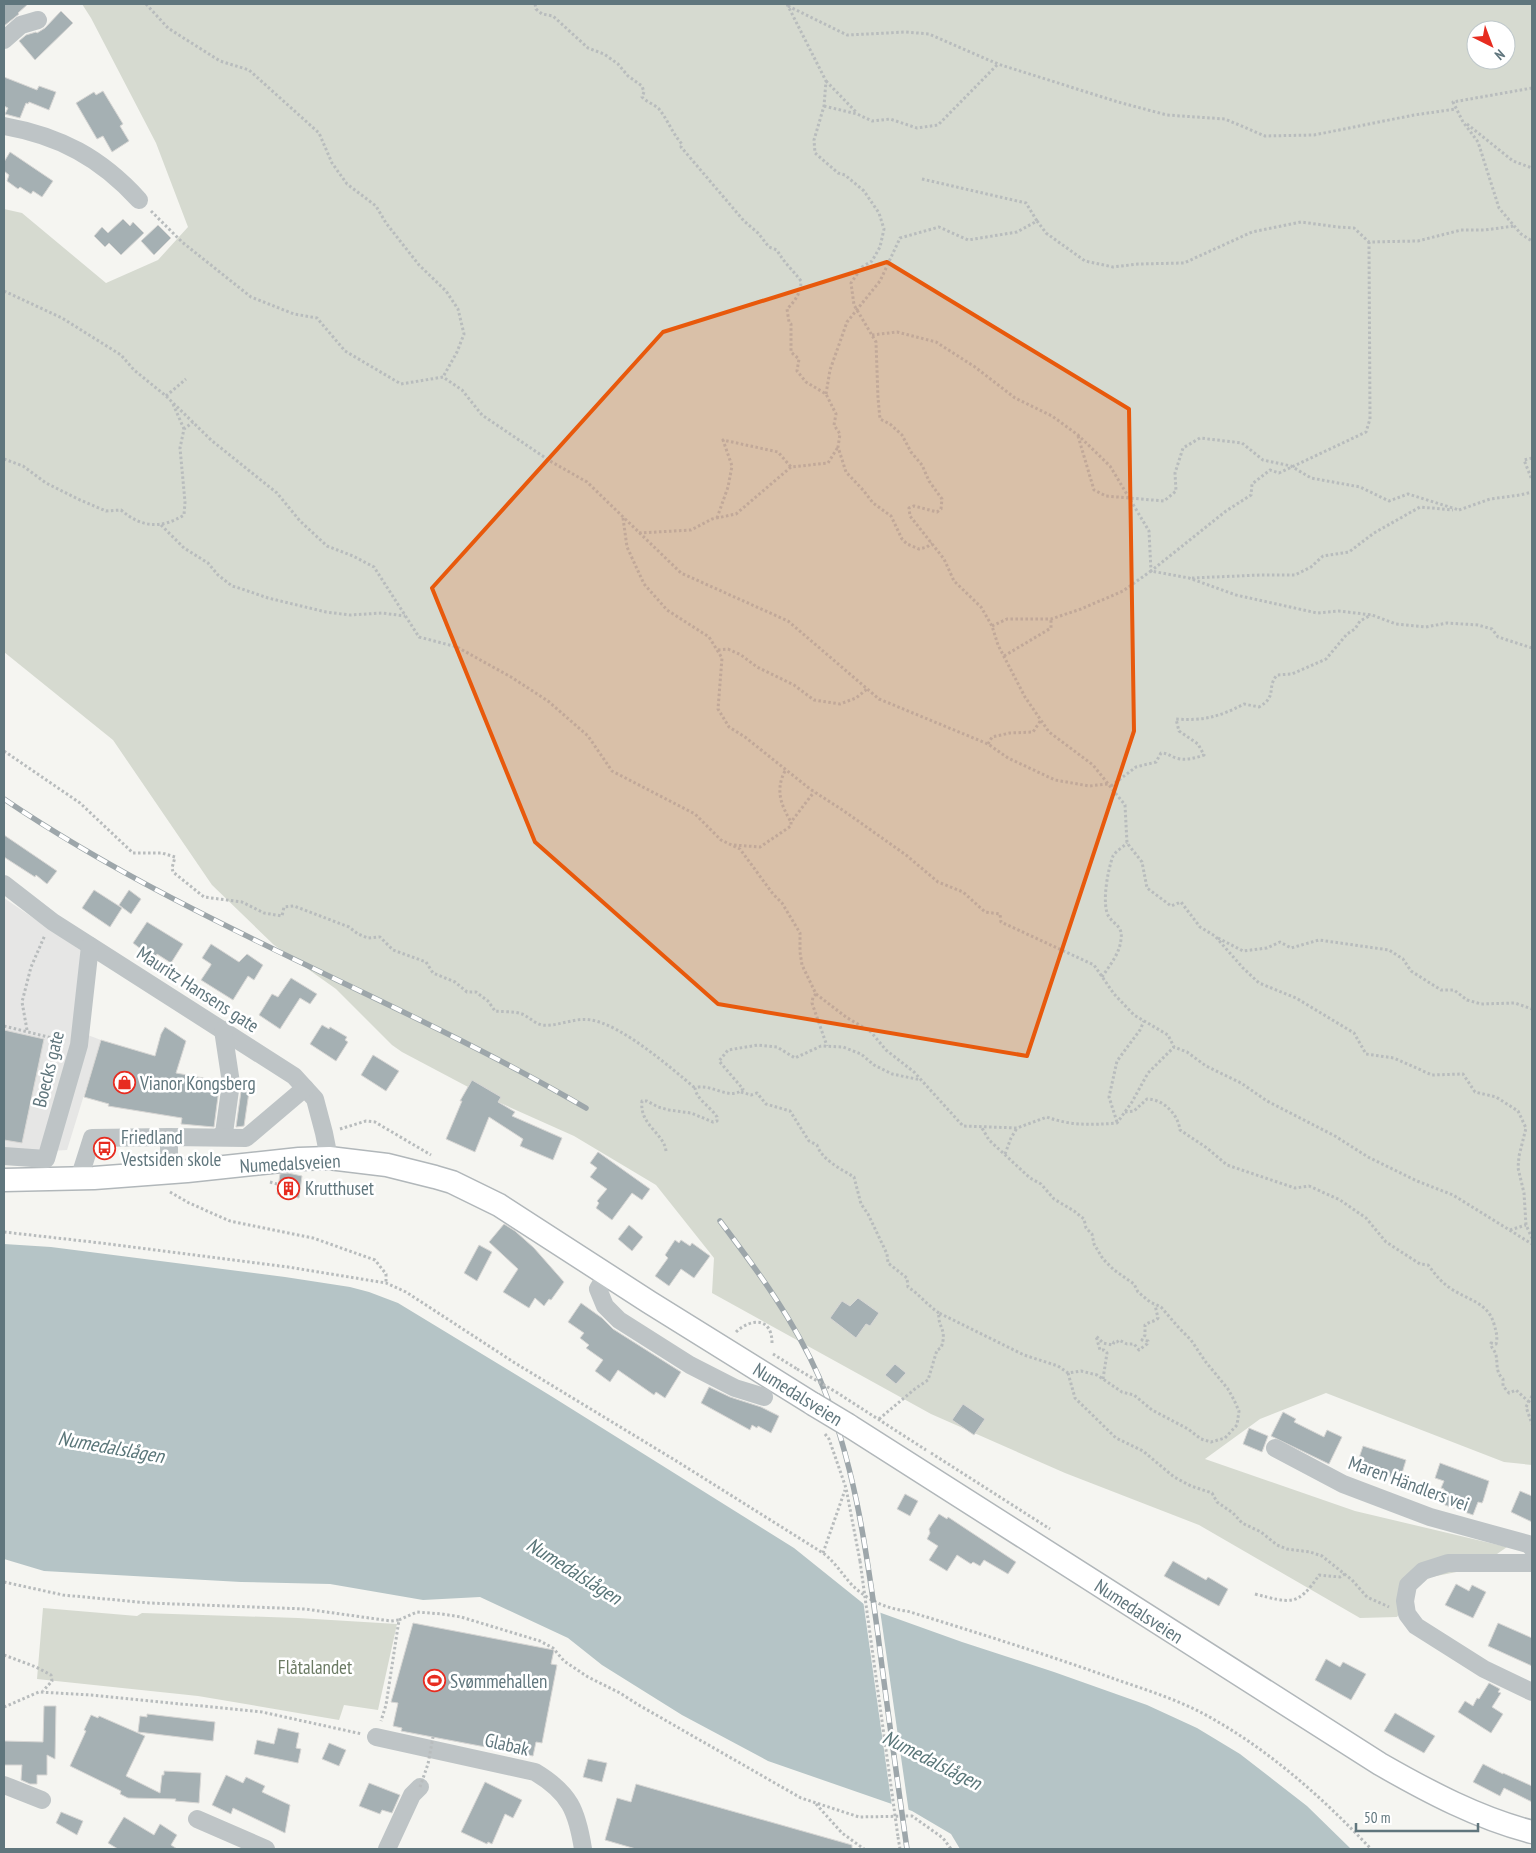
<svg xmlns="http://www.w3.org/2000/svg" width="1536" height="1853" font-family="'PT Sans Narrow',sans-serif">
  <style>
    .built { fill: #e6e6e5 }
    .green { fill: #d6dad0; fill-rule: evenodd }
    .water { fill: #b5c4c6 }
    .pier { fill: #f5f5f1 }
    .building { fill: #a5b0b3; stroke: #d7d6d4 }
    .lines { fill: none; stroke-linecap: round; stroke-linejoin: round }
    .major-casing { stroke: #b1b7ba; stroke-width: 25 }
    .path { stroke: #b8bcbd; stroke-width: 3; stroke-dasharray: 2.5 2.5; stroke-linecap: butt }
    .minor { stroke: #bec4c6; stroke-width: 18 }
    .major { stroke: #fff; stroke-width: 22 }
    .rail-casing { stroke: #9da6aa; stroke-width: 5.5 }
    .rail { stroke: #fff; stroke-width: 4; stroke-dasharray: 11; stroke-linecap: butt }
    .major-bridge-casing { stroke: #b1b7ba; stroke-width: 25; stroke-linecap: butt }
    .path-bridge { stroke: #b8bcbd; stroke-width: 3; stroke-dasharray: 2.5 2.5; stroke-linecap: butt }
    .major-bridge { stroke: #fff; stroke-width: 22 }
    .marked { fill: #e8590c; fill-opacity: 0.2; stroke: #e8590c; stroke-width: 4; stroke-linejoin: round }
    .labels { text-anchor: middle; dominant-baseline: central; stroke-width: 5; stroke-linejoin: round; paint-order: stroke }
    .street-label { font-size: 19px; fill: #60767d; stroke: #fff }
    .poi-label { font-size: 19px; fill: #60767d; stroke: #fff; text-anchor: start }
    .park-label { font-size: 19px; fill: #6b7a63; stroke: #fff }
    .water-label { font-size: 20px; font-style: italic; fill: #5a7679; stroke: #fff }
  </style>
  <rect width="100%" height="100%" fill="#f5f5f1"/>
  <!-- built -->
  <polygon class="built" points="4,898 96,961 85,1034 101,1040 67,1150 36,1152 4,1147"/>
  <!-- green -->
  <g class="green">
    <path d="M82,4H1532V1465L1504,1462L1326,1393L1260,1419L1205,1459L1355,1511L1507,1547L1477,1568L1421,1579L1397,1617L1360,1618L1199,1525L1065,1473L931,1414L712,1293L714,1258L656,1185L574,1136L487,1097L402,1052L392,1045L336,989L274,945L212,885L113,740L4,652V209L22,213L106,283L158,260L188,227L156,143L91,18ZM1476,30H1506V60H1476Z"/>
    <polygon points="43,1608 137,1616 142,1613 298,1618 397,1624 378,1710 344,1705 339,1720 198,1696 37,1679"/>
  </g>
  <!-- water -->
  <polygon class="water" points="4,1244 51,1247 285,1277 350,1287 369,1292 398,1303 551,1396 794,1548 870,1609 962,1642 1054,1672 1147,1705 1197,1728 1240,1754 1307,1806 1351,1849 960,1849 951,1834 912,1811 768,1761 682,1715 602,1665 568,1638 480,1597 423,1600 330,1584 241,1582 44,1571 4,1559"/>
  <!-- pier -->
  <polygon class="pier" points="863,1600 871,1606 880,1610 909,1813 892,1807"/>
  <!-- building -->
  <g class="building">
    <polygon points="4,4 28,4 18,13 19,14 4,26"/>
    <polygon points="61,11 73,23 35,60 19,41 26,35 36,32 37,33 45,28"/>
    <polygon points="4,77 37,90 39,86 56,92 49,110 29,102 28,104 26,103 20,118 5,114 8,108 4,106"/>
    <polygon points="103,91 123,124 120,126 129,141 112,152 103,136 97,139 76,103 94,92 96,95"/>
    <polygon points="10,152 53,181 42,197 33,191 31,194 20,187 18,189 7,181 9,175 4,171 4,162"/>
    <polygon points="123,219 130,226 133,222 144,233 121,255 109,243 105,247 94,236 102,227 108,233"/>
    <polygon points="158,225 171,238 154,255 141,241"/>
    <polygon points="4,835 57,871 47,884 36,875 35,877 4,857"/>
    <polygon points="94,890 122,908 110,927 82,908"/>
    <polygon points="129,890 141,899 131,914 119,905"/>
    <polygon points="147,922 183,944 171,963 157,954 154,959 133,943"/>
    <polygon points="211,944 239,962 247,954 263,965 254,980 248,976 233,1000 201,980 211,965 211,964 202,958"/>
    <polygon points="291,978 317,994 310,1004 300,998 280,1029 259,1015 272,994 278,997"/>
    <polygon points="322,1025 329,1029 330,1027 347,1037 345,1040 348,1042 336,1061 310,1044"/>
    <polygon points="165,1027 186,1041 176,1073 220,1081 214,1127 181,1124 182,1118 108,1106 109,1104 84,1097 101,1040 155,1056 161,1034"/>
    <polygon points="4,1030 44,1039 22,1143 4,1140"/>
    <polygon points="373,1055 399,1071 386,1091 361,1075"/>
    <polygon points="472,1080 501,1097 498,1102 515,1112 512,1116 562,1138 553,1160 520,1146 523,1139 489,1117 475,1152 446,1139 462,1101 460,1101"/>
    <polygon points="242,1084 250,1085 244,1126 236,1127"/>
    <polygon points="598,1152 650,1189 642,1200 632,1193 612,1220 596,1208 599,1203 597,1201 607,1189 590,1177 597,1168 590,1163"/>
    <polygon points="288,1173 302,1176 299,1198 277,1194 280,1174"/>
    <polygon points="504,1224 515,1231 534,1248 564,1282 551,1300 549,1299 544,1306 535,1298 529,1308 503,1292 518,1269 489,1242"/>
    <polygon points="629,1225 643,1237 632,1251 618,1239"/>
    <polygon points="675,1240 679,1243 681,1240 690,1246 692,1243 710,1256 694,1278 681,1269 669,1286 655,1276 668,1258 665,1255"/>
    <polygon points="479,1245 492,1252 477,1281 464,1273"/>
    <polygon points="858,1298 879,1313 870,1326 866,1324 856,1338 830,1318 842,1301 850,1306"/>
    <polygon points="581,1303 602,1318 613,1329 681,1372 665,1398 656,1392 654,1395 618,1370 610,1382 595,1371 603,1360 586,1348 589,1345 580,1338 584,1333 568,1322"/>
    <polygon points="895,1364 906,1373 896,1384 885,1375"/>
    <polygon points="709,1387 730,1397 761,1407 779,1416 771,1433 758,1426 757,1428 752,1425 750,1430 701,1403"/>
    <polygon points="963,1404 985,1419 974,1435 952,1420"/>
    <polygon points="1283,1412 1296,1419 1294,1422 1324,1437 1327,1430 1342,1437 1329,1464 1271,1436"/>
    <polygon points="1249,1428 1268,1436 1262,1452 1243,1444"/>
    <polygon points="1363,1446 1406,1460 1400,1480 1356,1467"/>
    <polygon points="1440,1463 1489,1481 1483,1501 1482,1503 1478,1502 1473,1515 1445,1505 1444,1489 1441,1488 1444,1481 1435,1478"/>
    <polygon points="1520,1491 1532,1496 1532,1522 1511,1512"/>
    <polygon points="905,1494 918,1501 910,1516 897,1509"/>
    <polygon points="939,1514 947,1519 948,1517 1016,1562 1008,1574 984,1560 980,1566 973,1562 971,1564 957,1555 947,1571 929,1560 938,1546 927,1539 930,1533 929,1529"/>
    <polygon points="1173,1561 1206,1580 1208,1577 1228,1589 1219,1606 1164,1576"/>
    <polygon points="1456,1584 1469,1591 1472,1585 1486,1592 1473,1618 1445,1605"/>
    <polygon points="413,1623 554,1650 551,1664 557,1665 542,1743 536,1742 533,1756 401,1731 402,1728 393,1726 398,1703 391,1702"/>
    <polygon points="1498,1623 1532,1638 1532,1666 1488,1646"/>
    <polygon points="1326,1659 1340,1667 1343,1662 1366,1674 1351,1700 1315,1680"/>
    <polygon points="1489,1683 1500,1689 1498,1692 1501,1693 1492,1707 1503,1714 1491,1733 1458,1712 1465,1701 1473,1706 1477,1698 1479,1699"/>
    <polygon points="44,1706 56,1706 55,1759 47,1755 47,1775 37,1775 37,1784 30,1784 21,1780 22,1765 4,1765 4,1741 43,1742"/>
    <polygon points="1395,1713 1435,1736 1424,1753 1384,1731"/>
    <polygon points="147,1714 215,1722 213,1741 138,1732 140,1716 147,1717"/>
    <polygon points="91,1715 98,1718 99,1716 145,1736 126,1776 160,1793 162,1775 164,1775 164,1771 201,1773 199,1803 175,1801 176,1799 128,1798 120,1794 121,1791 70,1766 86,1731 84,1730"/>
    <polygon points="278,1728 299,1733 296,1748 301,1749 298,1763 254,1754 257,1740 274,1744"/>
    <polygon points="329,1743 346,1750 339,1766 322,1759"/>
    <polygon points="588,1759 607,1763 602,1782 583,1777"/>
    <polygon points="1483,1764 1503,1774 1503,1773 1532,1786 1532,1802 1504,1788 1500,1796 1473,1782"/>
    <polygon points="226,1775 243,1783 246,1777 265,1786 262,1792 290,1805 285,1833 233,1808 231,1814 212,1805"/>
    <polygon points="485,1782 522,1800 513,1818 505,1814 492,1844 488,1842 487,1844 461,1832"/>
    <polygon points="369,1783 400,1795 392,1813 382,1810 380,1814 359,1806"/>
    <polygon points="636,1784 852,1845 852,1849 636,1849 605,1840 617,1798 631,1802"/>
    <polygon points="61,1812 83,1821 77,1835 56,1823"/>
    <polygon points="124,1817 154,1835 160,1824 177,1835 171,1845 177,1849 118,1849 108,1843"/>
  </g>
  <g class="lines">
    <defs>
      <g id="major">
        <polyline points="4,1180 94,1178 187,1171 299,1159 329,1158 387,1165 435,1177 452,1182 499,1205 649,1302 813,1404"/>
        <path d="M848,1425L1380,1764C1429,1792 1478,1818 1532,1832"/>
      </g>
    </defs>
    <!-- major casing -->
    <use href="#major" class="major-casing"/>
    <!-- path -->
    <g class="path">
      <polyline points="146,4 168,28 182,37 220,61 249,70 319,133 332,163 347,184 376,206 386,223 419,265 446,291 458,309 464,334 457,352 443,377"/>
      <path d="M535,4L536,9L542,14L553,16L588,48L604,54L618,64L628,76L642,86L644,92L642,97C647,102 655,105 659,109C668,120 672,133 682,144L681,147L744,221L758,233L769,247L777,250C784,263 792,269 801,281C801,293 795,301 787,309L789,322L791,324V352L799,359L797,371L806,382L826,394L836,414L834,425L840,434L838,447L846,472L863,490L873,503L891,516L902,539L907,544L919,549L927,547L932,543"/>
      <polyline points="787,4 826,81 824,106 814,140 815,153 838,173 845,175 864,191 879,213 884,229 880,247 872,261 862,267 851,283 854,305 876,342 878,398 880,419 890,424 902,435 911,452 922,465 929,481 942,499 941,509 937,512 914,506 909,508 910,516 944,559 954,581 981,607 992,626 998,645 1025,697 1049,732 1093,765 1125,805 1127,843 1142,862 1147,888 1171,906 1181,902 1200,927 1215,936 1243,968 1259,983 1296,998 1354,1033 1366,1054 1394,1058 1432,1075 1463,1074 1475,1092 1496,1097 1518,1111 1526,1128 1519,1156 1518,1168 1524,1193 1526,1225 1532,1238"/>
      <polyline points="788,6 847,35 906,32 929,34 998,64 1118,102 1167,115 1225,119 1265,136 1314,135 1414,115 1456,109"/>
      <polyline points="826,81 857,113"/>
      <polyline points="1532,88 1453,102 1463,122 1478,142 1499,208 1521,234 1532,241"/>
      <polyline points="824,106 857,114 872,121 890,119 917,128 938,125 998,64"/>
      <polyline points="1467,124 1513,161 1532,168"/>
      <polyline points="922,179 1026,203 1037,221"/>
      <polyline points="151,211 182,242 251,297 294,314 317,318 345,351 401,384 443,377 462,390 482,415 550,461 587,482 681,573 788,621 879,699 988,744 1008,758 1055,780 1089,786 1108,784"/>
      <path d="M4,291L62,318L121,355L134,370L166,396L211,440L277,493L300,521L327,546L353,556L374,567L419,637L457,647L511,677L548,701L588,736L612,771L695,814L721,840L740,849L773,894L782,903L800,933V952L802,965L816,994L846,1017L871,1032L886,1050L914,1072L963,1126L1017,1128L1047,1117C1071,1126 1092,1125 1117,1123L1132,1102L1148,1073L1174,1047"/>
      <polyline points="872,335 897,332 936,342 975,367 1015,398 1052,416 1078,435 1110,466 1149,531 1151,571 1226,511 1251,495 1252,484 1270,470 1279,473 1366,432 1370,419 1369,242"/>
      <polyline points="826,394 830,370 847,322 880,281 900,238 939,227 968,240 1017,232 1037,221 1046,233 1085,261 1113,267 1138,264 1184,263 1252,232 1301,222 1338,227 1354,228 1369,242 1418,241 1461,230 1485,230 1514,226"/>
      <polyline points="166,396 186,379"/>
      <polyline points="173,404 184,429"/>
      <polyline points="1078,436 1094,490 1106,496 1164,501 1176,491 1175,473 1183,448 1200,438 1242,443 1263,460 1291,466 1311,478 1360,487 1389,501 1408,494 1459,510"/>
      <polyline points="1532,458 1524,460 1532,480"/>
      <path d="M4,459L23,466L46,483L80,500L106,511L121,510C142,528 161,529 184,515L185,502L180,448L184,429L193,422"/>
      <polyline points="1459,510 1490,499 1520,495 1532,492"/>
      <polyline points="623,518 627,547 644,584 667,610 709,637 722,658 718,709 729,727 745,737 810,789 844,811 906,855 938,882 963,892 985,912 1000,914 1001,922 1094,965 1114,994 1134,1015 1168,1035 1174,1047 1187,1052 1206,1066 1241,1083 1267,1101 1335,1136 1368,1157 1417,1181 1453,1195 1532,1244"/>
      <polyline points="717,518 728,487 732,466 723,440 778,452 791,467"/>
      <polyline points="161,525 184,548 208,563 218,575 232,586 242,589 268,598 326,612 350,615 382,613 405,616"/>
      <polyline points="639,533 691,530 712,519 736,514 791,467 828,463 838,447"/>
      <polyline points="1192,578 1260,575 1295,575 1311,567 1323,556 1349,552 1374,533 1420,507 1453,510"/>
      <polyline points="992,626 1007,619 1051,619 1081,609 1123,591 1151,571 1189,578 1236,595 1317,613 1339,611 1372,615 1396,624 1426,627 1447,623 1478,625 1492,629 1498,637 1532,648"/>
      <polyline points="718,650 728,649 741,655 757,667 794,685 814,700 840,704 856,698 867,689"/>
      <polyline points="1004,656 1051,628 1051,619"/>
      <polyline points="988,744 992,737 1010,733 1033,732 1041,720"/>
      <path d="M4,751L80,803L133,853H162L175,857L172,868L173,872L204,897L242,902L264,913L282,916L284,907L294,906L349,927L358,934L368,938L380,937L393,950L426,962L433,973L455,982L467,992H476L488,1001L495,1011C503,1012 514,1011 522,1014C529,1017 534,1023 542,1025C558,1027 574,1017 591,1020C622,1025 670,1067 695,1088"/>
      <path d="M785,771C775,790 781,805 791,822"/>
      <path d="M1111,786L1136,767L1156,762L1161,753C1168,753 1170,756 1176,758C1186,761 1195,758 1204,755L1198,744L1179,731L1176,719C1203,721 1219,717 1244,704L1259,707C1278,696 1266,688 1277,675L1292,674L1326,659L1347,634L1355,629L1360,621L1371,615"/>
      <polyline points="734,845 760,847 791,826 791,822 814,792"/>
      <polyline points="1218,938 1243,951 1267,948 1280,942 1291,948 1319,940 1389,950 1403,959 1411,971 1441,990 1454,990 1467,1000 1481,1004 1515,1003 1532,1009"/>
      <path d="M1102,977C1110,965 1120,953 1121,939C1123,927 1115,925 1109,917C1101,905 1108,869 1113,856C1116,851 1123,847 1127,843"/>
      <polyline points="816,994 813,997 812,1003 827,1046"/>
      <polyline points="4,1026 64,1041"/>
      <polyline points="27,1030 22,1002 31,967 45,935"/>
      <path d="M741,1092L751,1095L757,1093L766,1104L790,1111L809,1141L817,1145C822,1160 841,1169 854,1177L861,1204L868,1214L887,1254L888,1263L907,1278L908,1287C919,1294 927,1305 939,1313"/>
      <path d="M1125,1112L1134,1111L1147,1099C1163,1099 1178,1114 1180,1130L1207,1148L1227,1165L1295,1188L1309,1186L1340,1200L1366,1218L1386,1242L1420,1264L1428,1265C1435,1274 1441,1282 1450,1288C1467,1300 1488,1302 1494,1324C1496,1331 1498,1337 1496,1344L1491,1343C1491,1349 1495,1350 1496,1355C1498,1364 1495,1371 1503,1379V1386L1509,1393L1516,1390L1529,1402"/>
      <polyline points="1117,1122 1109,1097 1117,1061 1140,1030 1144,1021"/>
      <polyline points="340,1129 366,1121 375,1122 431,1155"/>
      <path d="M666,1151C664,1133 639,1125 642,1101H647L658,1107L669,1110L691,1113L713,1122L717,1121V1117C711,1107 696,1099 695,1088C710,1082 730,1102 743,1089L719,1061L728,1050L758,1045L777,1047L795,1058L821,1046L843,1047L861,1054L874,1065L892,1074L921,1080"/>
      <polyline points="1005,1154 1011,1138 1017,1128"/>
      <polyline points="270,1182 277,1184"/>
      <polyline points="170,1192 189,1203 230,1221 313,1238 375,1260 386,1274 386,1283"/>
      <polyline points="1510,1230 1526,1225"/>
      <path d="M4,1232L101,1243L288,1267L386,1283L406,1292L515,1363L678,1462L823,1553C835,1562 842,1574 852,1585C867,1600 887,1609 907,1611C975,1632 1042,1653 1109,1677C1140,1688 1174,1698 1204,1714C1267,1748 1322,1797 1371,1849"/>
      <path d="M736,1332C751,1318 772,1317 772,1343"/>
      <polyline points="773,1354 797,1369"/>
      <polyline points="1068,1373 1075,1398 1116,1438 1143,1451 1174,1477 1191,1486 1212,1493 1217,1502 1233,1513 1242,1523 1261,1532 1277,1545 1287,1549 1310,1552 1322,1556 1352,1580 1367,1597 1389,1607"/>
      <path d="M1103,1379L1107,1353L1104,1350H1100L1096,1336L1103,1343L1113,1345L1114,1342H1117L1119,1340L1127,1344H1134L1139,1350L1147,1344L1148,1341L1142,1340L1145,1335V1325C1150,1321 1155,1322 1158,1318L1155,1305"/>
      <polyline points="836,1392 926,1450"/>
      <polyline points="1532,1396 1526,1407 1532,1424"/>
      <path d="M879,1419L916,1388L928,1380L937,1350L941,1348C948,1329 937,1327 939,1313L1024,1355L1058,1366L1068,1373L1081,1371L1097,1375L1122,1392L1134,1395L1152,1410L1188,1429L1201,1439L1211,1442L1225,1438L1237,1425L1239,1411L1234,1400L1228,1389L1205,1361L1191,1340L1179,1328L1161,1307L1150,1302L1138,1292L1134,1284L1114,1270L1103,1259L1094,1244L1092,1234L1086,1228L1084,1219L1074,1211L1054,1199L1041,1184L1030,1178L989,1140L982,1128"/>
      <polyline points="825,1434 829,1439 846,1488 860,1561"/>
      <polyline points="931,1453 1050,1529"/>
      <polyline points="823,1553 845,1490"/>
      <polyline points="4,1582 63,1595 149,1603 305,1609 391,1621 399,1620 386,1705 381,1721"/>
      <path d="M1255,1594C1290,1603 1298,1607 1319,1575L1340,1577L1345,1574"/>
      <polyline points="399,1620 417,1612 442,1614 461,1617 540,1641 553,1648 564,1661 588,1677 620,1693 637,1704 801,1798 859,1817 912,1816 943,1838 951,1849"/>
      <polyline points="4,1655 36,1667 51,1675 52,1681 43,1691"/>
      <polyline points="4,1707 39,1692 91,1695 262,1712 362,1734"/>
      <polyline points="816,1804 842,1833 864,1849"/>
      <polyline points="898,1837 900,1849"/>
    </g>
    <!-- minor -->
    <g class="minor">
      <polyline points="4,40 21,25 38,20"/>
      <path d="M4,126C60,136 101,158 139,200"/>
      <polyline points="4,884 53,922 294,1076 315,1099 324,1133 329,1158"/>
      <polyline points="220,1136 224,1133 231,1083 223,1030"/>
      <polyline points="4,1156 46,1159 79,1045 90,946"/>
      <polyline points="169,1173 169,1137 246,1138 305,1088"/>
      <polyline points="79,1179 92,1138 169,1137"/>
      <polyline points="607,1274 598,1289 605,1306 619,1320 690,1365 735,1388 764,1397"/>
      <polyline points="1275,1448 1343,1484 1430,1517 1528,1544 1532,1548"/>
      <polyline points="1532,1563 1448,1563 1423,1571 1408,1585 1405,1601 1407,1614 1416,1626 1484,1669 1532,1692"/>
      <path d="M376,1737L535,1772C570,1793 577,1811 583,1849"/>
      <polyline points="4,1785 42,1800"/>
      <polyline points="197,1819 266,1849"/>
      <polyline points="387,1849 412,1795 420,1787"/>
    </g>
    <!-- major -->
    <use href="#major" class="major"/>
    <defs>
      <g id="rail">
        <path d="M4,799C187,923 396,997 586,1108"/>
        <path d="M720,1221C757,1270 794,1320 819,1377C854,1460 866,1547 878,1635C887,1707 897,1778 907,1849"/>
      </g>
    </defs>
    <!-- rail casing -->
    <use href="#rail" class="rail-casing"/>
    <!-- rail -->
    <use href="#rail" class="rail"/>
    <defs>
      <polyline id="major-bridge" points="813,1404 848,1425"/>
    </defs>
    <!-- major-bridge casing -->
    <use href="#major-bridge" class="major-bridge-casing"/>
    <!-- path-bridge -->
    <g class="path-bridge">
      <polyline points="797,1369 836,1392"/>
      <polyline points="860,1561 898,1837"/>
      <polyline points="420,1787 428,1764 433,1737"/>
    </g>
    <!-- major-bridge -->
    <use href="#major-bridge" class="major-bridge"/>
  </g>
  <!-- marked area -->
  <path class="marked" d="M887,262L1129,409L1134,731L1027,1056L718,1004L535,842L432,588L663,332Z"/>
  <!-- icons -->
  <defs>
    <symbol id="shop-ring" viewBox="-11 -11 22 22"><circle r="9.5" fill="#fff" stroke="#e72c20" stroke-width="1.5"/><path d="M-5-2.5h2.3a2.7 3.5 0 0 1 5.4 0H5L5.5 6h-11ZM-1.5-2.5h3a1.5 2.3 0 0 0-3 0Z" fill="#e72c20"/></symbol>
    <symbol id="bus-ring" viewBox="-11 -11 22 22"><circle r="9.5" fill="#fff" stroke="#e72c20" stroke-width="1.5"/><path d="M-5-6H5V4H4V6H2V4H-2V6H-4V4H-5ZM-3.5-4V0h7V-4ZM-3.5 1.2v1.5H-2V1.2ZM2 1.2v1.5H3.5V1.2Z" fill="#e72c20"/></symbol>
    <symbol id="building-ring" viewBox="-11 -11 22 22"><circle r="9.5" fill="#fff" stroke="#e72c20" stroke-width="1.5"/><path d="M-4-6H4V6H1V3H-1V6H-4ZM-2.5-4.3h1.7v1.8h-1.7ZM.8-4.3h1.7v1.8H.8ZM-2.5-1h1.7V.8h-1.7ZM.8-1h1.7V.8H.8Z" fill="#e72c20"/></symbol>
    <symbol id="stadium-ring" viewBox="-11 -11 22 22"><circle r="9.5" fill="#fff" stroke="#e72c20" stroke-width="1.5"/><path d="M0-5a6.5 5 0 1 0 0 10a6.5 5 0 1 0 0-10ZM-3.5-1.8h7v3.6h-7Z" fill="#e72c20"/></symbol>
  </defs>
  <g fill-rule="evenodd">
    <use href="#shop-ring" x="112" y="1070" width="25" height="25"/>
    <use href="#bus-ring" x="92" y="1136" width="25" height="25"/>
    <use href="#building-ring" x="276" y="1176" width="25" height="25"/>
    <use href="#stadium-ring" x="422" y="1668" width="25" height="25"/>
  </g>
  <g class="labels">
    <!-- street labels -->
    <g class="street-label">
      <text transform="translate(198 989) rotate(33)">Mauritz Hansens gate</text>
      <text transform="translate(48 1069) rotate(-76)">Boecks gate</text>
      <text transform="translate(290 1163) rotate(-3)">Numedalsveien</text>
      <text transform="translate(798 1394) rotate(32)">Numedalsveien</text>
      <text transform="translate(1409 1483) rotate(20)">Maren Händlers vei</text>
      <text transform="translate(1139 1611) rotate(33)">Numedalsveien</text>
      <text transform="translate(507 1744) rotate(13)">Glabak</text>
    </g>
    <!-- poi labels -->
    <g class="poi-label">
      <text x="140" y="1083">Vianor Kongsberg</text>
      <text x="121" y="1137">Friedland<tspan x="121" dy="22">Vestsiden skole</tspan></text>
      <text x="305" y="1188">Krutthuset</text>
      <text x="450" y="1681">Svømmehallen</text>
    </g>
    <!-- park labels -->
    <g class="park-label">
      <text x="315" y="1667">Flåtalandet</text>
    </g>
    <!-- water labels -->
    <g class="water-label">
      <text transform="translate(111 1447) rotate(10)">Numedalslågen</text>
      <text transform="translate(574 1571) rotate(32)">Numedalslågen</text>
      <text transform="translate(932 1760) rotate(27)">Numedalslågen</text>
    </g>
  </g>
  <!-- border -->
  <rect width="1536" height="1853" fill="none" stroke="#60767d" stroke-width="10"/>
  <!-- north arrow -->
  <g transform="translate(1491 45) rotate(138)"><circle r="24" fill="#ffffff" stroke="#bfc8cb"/>
  <path d="M0-4L9 19L0 12L-9 19Z" fill="#e72c20"/>
  <text y="-8" font-size="14" font-weight="bold" text-anchor="middle" fill="#60767d">N</text>
  </g>
  <!-- scale -->
  <path d="M1356 1823v8h122v-8" fill="none" stroke="#60767d" stroke-width="2.5"/>
  <text x="1364" y="1823" font-size="15" fill="#60767d" stroke="#ffffff" stroke-width="4" paint-order="stroke">50 m</text>
</svg>
